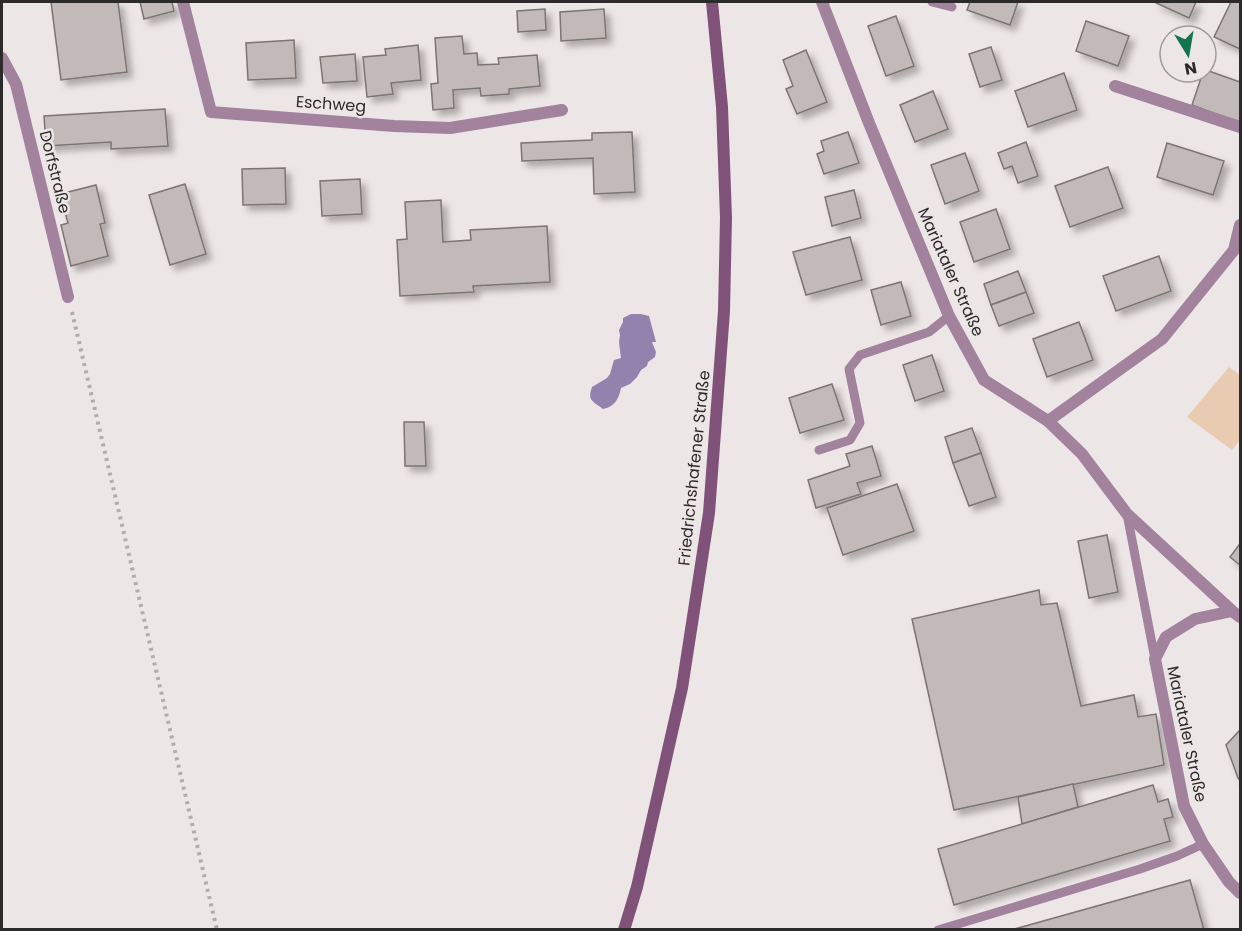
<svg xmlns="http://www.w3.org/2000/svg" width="1242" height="931" font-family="Poppins,sans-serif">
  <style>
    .green { fill: #e8cbb1 }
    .water { fill: #9183ad }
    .building { fill: #c2bab9; stroke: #7b7472; stroke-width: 1.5; filter: url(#shadow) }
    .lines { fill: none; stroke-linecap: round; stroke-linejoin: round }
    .path { stroke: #b2acad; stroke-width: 4; stroke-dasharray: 3 4.5; stroke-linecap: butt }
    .lane { stroke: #a3829e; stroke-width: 9 }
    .street { stroke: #a3829e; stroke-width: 12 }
    .secondary { stroke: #80527a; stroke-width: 12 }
    .labels { text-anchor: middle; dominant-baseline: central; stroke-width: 5; stroke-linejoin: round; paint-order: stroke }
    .street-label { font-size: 16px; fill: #2d2a2b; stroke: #ede6e7 }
  </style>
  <defs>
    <filter id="shadow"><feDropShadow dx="5.5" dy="5.5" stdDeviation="3" flood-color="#0004"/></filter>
  </defs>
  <rect width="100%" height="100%" fill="#ede6e7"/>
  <!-- green -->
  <polygon class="green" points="1229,367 1240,375 1240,440 1232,450 1187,417"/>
  <!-- water -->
  <path class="water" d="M631,314H641L649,316L656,342H652L656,352L655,357L648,362L647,366L641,370L637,377L630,384L621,388C619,399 614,407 603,409C593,401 587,401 592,387L607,378L610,374L614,360L621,358L619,342L620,335L619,330L623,322V318Z"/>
  <!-- building -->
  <g class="building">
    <polygon points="51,2 118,2 127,72 61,80"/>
    <polygon points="140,2 172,2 174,11 144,19"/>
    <polygon points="970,2 1018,2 1010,25 967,10"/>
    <polygon points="1154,2 1196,2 1189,18"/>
    <polygon points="1231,2 1240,2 1240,49 1214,37"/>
    <polygon points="545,9 546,30 518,32 517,11"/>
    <polygon points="604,9 606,38 561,41 560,12"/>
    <polygon points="896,16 914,66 886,76 868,26"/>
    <polygon points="1086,21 1129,36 1118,66 1076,51"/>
    <polygon points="462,36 464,54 477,53 478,65 499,64 498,58 537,55 540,86 509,89 509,94 481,96 480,88 453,90 454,108 433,110 431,84 438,83 435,38"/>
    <polygon points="294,40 296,78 248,80 246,43"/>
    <polygon points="418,45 421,80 391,83 393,94 367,97 363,57 386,55 385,49"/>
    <polygon points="991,47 1002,80 980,87 969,54"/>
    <polygon points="806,50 827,102 797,114 786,89 793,86 783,60"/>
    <polygon points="355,54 357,81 323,83 320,57"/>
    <polygon points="1206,70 1240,82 1240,123 1192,105 1203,72 1206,72"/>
    <polygon points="1064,73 1077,110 1028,127 1015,91"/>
    <polygon points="933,91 948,129 915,142 900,105"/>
    <polygon points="165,109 168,146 111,149 111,142 46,146 44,116"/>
    <polygon points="632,132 635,192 594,194 593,158 522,161 521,143 592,140 592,133"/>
    <polygon points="848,132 859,163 824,174 817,154 824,151 821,141"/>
    <polygon points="1026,142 1038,176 1018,183 1012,166 1004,169 998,153"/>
    <polygon points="1167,143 1224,161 1213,195 1157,177"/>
    <polygon points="965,153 979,191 945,204 931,165"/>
    <polygon points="1108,167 1123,208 1070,227 1055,186"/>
    <polygon points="285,168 286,204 243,205 242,169"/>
    <polygon points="360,179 362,214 322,216 320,181"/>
    <polygon points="185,184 206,254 170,265 149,195"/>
    <polygon points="96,185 105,223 100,224 108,256 71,266 61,225 68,223 60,194"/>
    <polygon points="854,190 861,218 832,226 825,197"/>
    <polygon points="441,200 443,242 471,240 470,230 547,226 550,282 473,286 474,292 400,296 397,240 407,239 405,202"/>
    <polygon points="996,209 1010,249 974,262 960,222"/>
    <polygon points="850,237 862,280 806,295 793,252"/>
    <polygon points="1159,256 1171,291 1116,311 1103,276"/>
    <polygon points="1018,271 1026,292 991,305 984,284"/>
    <polygon points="901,282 911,316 881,325 871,290"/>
    <polygon points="1026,292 1034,313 999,326 991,305"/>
    <polygon points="1079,322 1093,360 1047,377 1033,339"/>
    <polygon points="932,355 944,391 915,401 903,365"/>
    <polygon points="832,384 844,420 800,433 789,398"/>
    <polygon points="404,422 424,422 426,466 405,466"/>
    <polygon points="972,428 981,453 953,463 945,437"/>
    <polygon points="872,446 881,476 857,483 861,494 816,508 808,480 850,466 846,454"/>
    <polygon points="981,453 996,497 969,506 953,463"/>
    <polygon points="897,484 914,531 843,555 827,508"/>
    <polygon points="1107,535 1118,592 1089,598 1078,541"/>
    <polygon points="1239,545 1240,546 1240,565 1230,557"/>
    <polygon points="1039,590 1041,605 1057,603 1081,706 1134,695 1138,717 1156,714 1164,765 954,810 912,619"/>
    <polygon points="1240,730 1240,780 1238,778 1226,745"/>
    <polygon points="1073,784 1078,807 1022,824 1018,797"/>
    <polygon points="1153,785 1158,802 1168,799 1173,817 1164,819 1170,841 954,905 938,849"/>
    <polygon points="1190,880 1204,930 1011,930"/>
  </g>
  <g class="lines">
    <!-- path -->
    <polyline class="path" points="72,312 217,930"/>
    <!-- lane -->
    <g class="lane">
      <polyline points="932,2 952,7"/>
      <polyline points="819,450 850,440 860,423 849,369 860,355 929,332 949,316"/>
      <polyline points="1127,514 1155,659"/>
      <polyline points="938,930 1140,869 1177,856 1203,844"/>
    </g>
    <!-- street -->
    <g class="street">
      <polyline points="183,2 211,112 394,126 450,128 562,110"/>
      <polyline points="822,2 869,123 949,316 984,380 1048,421 1082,454 1127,514 1232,611 1240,617"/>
      <polyline points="2,58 16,84 68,297"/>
      <polyline points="1115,86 1240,127"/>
      <polyline points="1048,421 1162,339 1234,250 1240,225"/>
      <polyline points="1232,611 1195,619 1166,637 1155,659 1184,806 1203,844 1229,882 1240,893"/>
    </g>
    <!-- secondary -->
    <polyline class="secondary" points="624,930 637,887 682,688 709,513 724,311 726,218 722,107 712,2"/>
  </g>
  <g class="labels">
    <!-- street labels -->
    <g class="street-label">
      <text transform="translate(331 104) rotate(4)">Eschweg</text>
      <text transform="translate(55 172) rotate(76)">Dorfstraße</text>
      <text transform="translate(951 272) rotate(66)">Mariataler Straße</text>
      <text transform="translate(694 468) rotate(-84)">Friedrichshafener Straße</text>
      <text transform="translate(1187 734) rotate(78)">Mariataler Straße</text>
    </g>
  </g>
  <!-- border -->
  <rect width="1242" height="931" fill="none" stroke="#2d2a2b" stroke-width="6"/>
  <!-- north arrow -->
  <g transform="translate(1188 54) rotate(169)"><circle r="28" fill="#ede6e7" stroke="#a09b9c" stroke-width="1.5"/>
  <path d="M0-4.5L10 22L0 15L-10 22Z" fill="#13754d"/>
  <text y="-9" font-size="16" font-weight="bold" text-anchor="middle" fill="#2d2a2b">N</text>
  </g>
</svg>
